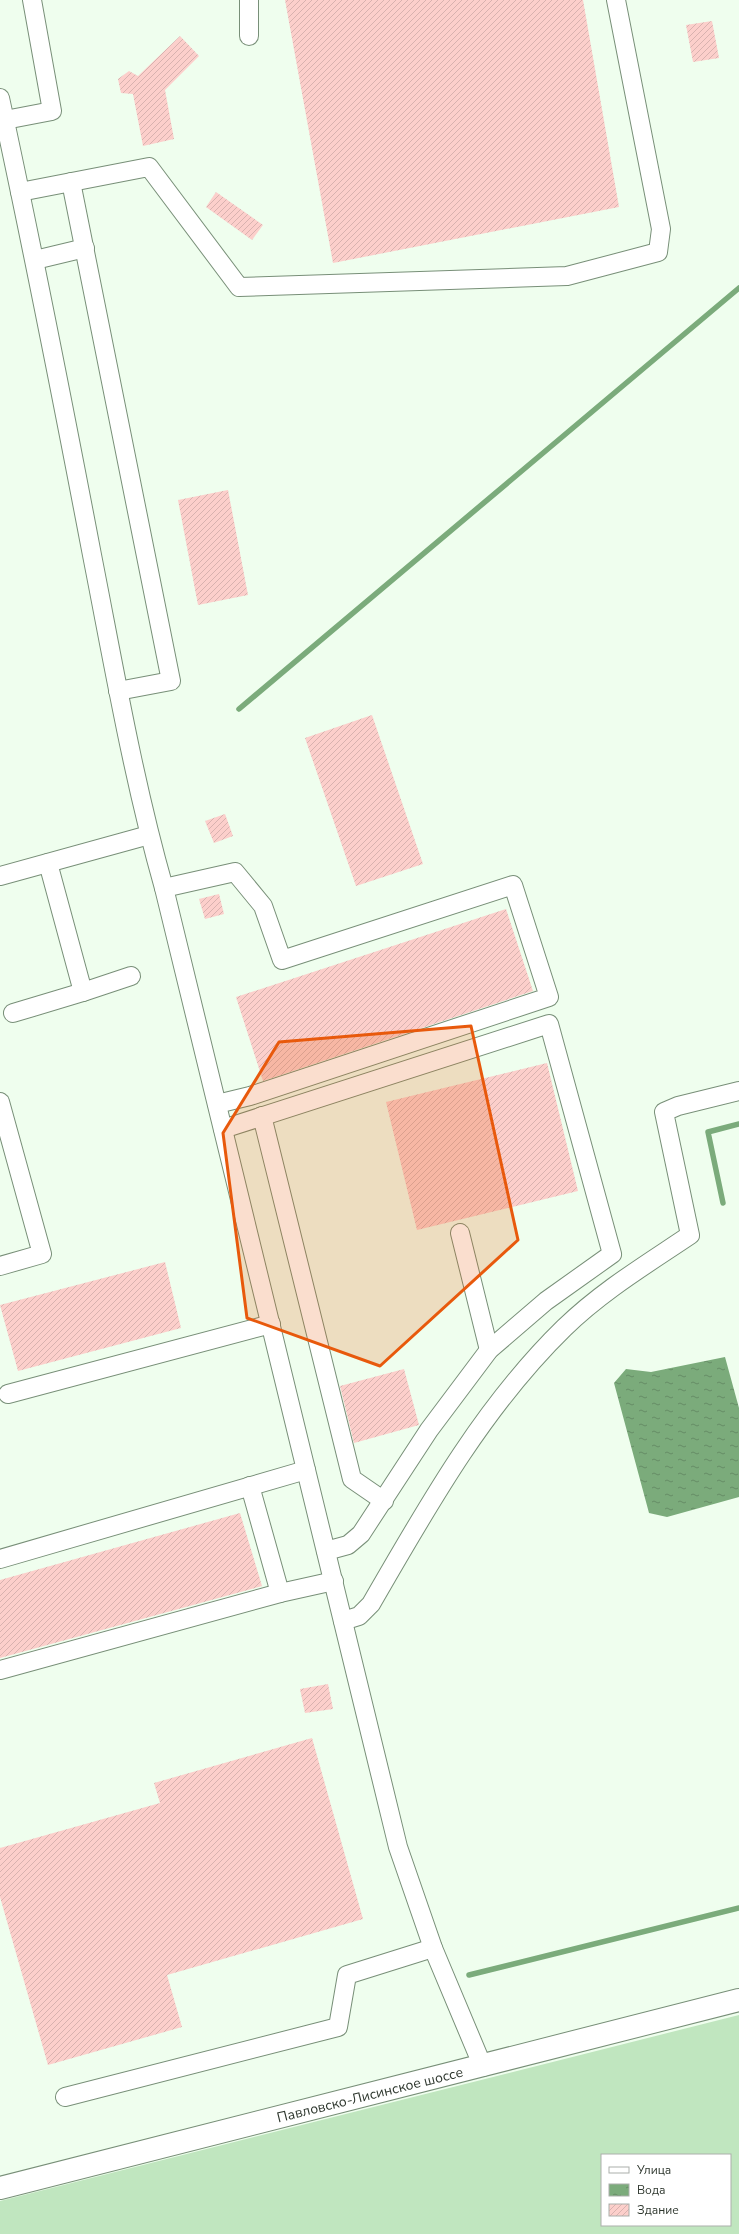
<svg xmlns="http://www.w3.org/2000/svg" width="739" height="2234" font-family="'Nunito Sans',sans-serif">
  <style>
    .grass { fill: #c0e6bf; fill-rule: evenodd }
    .water { fill: url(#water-ripples) }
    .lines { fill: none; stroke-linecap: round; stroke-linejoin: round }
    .stream { stroke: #7bab7b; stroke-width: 5.5 }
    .building { fill: url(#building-hatch) }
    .minor-casing { stroke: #788f78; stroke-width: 20 }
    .major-casing { stroke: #788f78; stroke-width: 24 }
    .minor { stroke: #fff; stroke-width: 18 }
    .major { stroke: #fff; stroke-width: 22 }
    .marked { fill: #e8590c; fill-opacity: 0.2; stroke: #e8590c; stroke-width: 3; stroke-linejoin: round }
    .labels { text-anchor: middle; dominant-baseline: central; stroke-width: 4; stroke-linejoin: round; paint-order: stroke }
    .street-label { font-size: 14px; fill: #2e372e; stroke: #fff }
  </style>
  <defs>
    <pattern id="water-ripples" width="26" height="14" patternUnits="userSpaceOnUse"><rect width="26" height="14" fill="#7bab7b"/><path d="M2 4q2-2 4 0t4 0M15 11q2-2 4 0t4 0" fill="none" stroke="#658c65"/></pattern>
    <pattern id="building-hatch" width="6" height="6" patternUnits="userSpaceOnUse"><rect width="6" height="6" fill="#fccfcb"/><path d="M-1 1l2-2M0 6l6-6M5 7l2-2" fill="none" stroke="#d8b2af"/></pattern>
  </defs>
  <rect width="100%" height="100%" fill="#effeee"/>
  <!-- grass -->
  <path class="grass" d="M739,2015V2234H0V2201ZM602,2155H730V2225H602Z"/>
  <!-- water -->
  <polygon class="water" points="725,1357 739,1408 739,1497 667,1517 649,1513 614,1383 626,1369 651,1372"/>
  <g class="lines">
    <!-- stream -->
    <g class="stream">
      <polyline points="239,709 739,288"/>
      <polyline points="723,1203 708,1132 739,1124"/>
      <polyline points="469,1975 739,1908"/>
    </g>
  </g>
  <!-- building -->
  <g class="building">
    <polygon points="285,0 583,0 619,207 333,263"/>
    <polygon points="712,21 719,58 693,62 686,25"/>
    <polygon points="180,36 199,56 165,90 174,139 143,146 133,94 121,93 118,79 129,71 138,76"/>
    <polygon points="216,192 263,225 252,240 206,207"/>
    <polygon points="228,490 248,595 198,605 178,500"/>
    <polygon points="372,715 423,864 356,886 305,738"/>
    <polygon points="225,814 233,836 214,843 205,821"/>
    <polygon points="219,894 224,914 205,919 199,899"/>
    <polygon points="506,909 533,991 263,1081 236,997"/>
    <polygon points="547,1063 578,1191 417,1230 386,1102"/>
    <polygon points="165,1262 181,1328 18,1371 0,1305"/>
    <polygon points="404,1369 419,1425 354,1443 340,1386"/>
    <polygon points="240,1513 262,1586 0,1658 0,1580"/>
    <polygon points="328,1684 333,1709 305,1713 300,1689"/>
    <polygon points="312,1738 363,1919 167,1975 182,2027 48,2065 0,1897 0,1848 160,1803 154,1783"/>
  </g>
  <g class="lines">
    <defs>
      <g id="minor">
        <polyline points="249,0 249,36"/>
        <path d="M0,98C33,250 63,403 92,555C114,667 133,779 164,888L398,1847L433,1948L483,2067"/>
        <polyline points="5,120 52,111 32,0"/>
        <polyline points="71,182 171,681 118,691"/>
        <polyline points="20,192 149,167 239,287 567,276 658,252 661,229 616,0"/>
        <polyline points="35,260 85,248"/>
        <polyline points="48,863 83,992 131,976"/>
        <polyline points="0,876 149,835"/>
        <polyline points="164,888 235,872 263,906 282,960 513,885 549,997 250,1096 217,1104"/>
        <polyline points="13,1013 83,992"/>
        <polyline points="0,1102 42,1254 0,1266"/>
        <polyline points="262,1116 352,1479 384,1501"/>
        <polyline points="223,1129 549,1024 612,1254 546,1301 489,1350 429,1430 361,1534 348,1545 326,1551"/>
        <polyline points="460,1233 489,1350"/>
        <polyline points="8,1394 271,1324"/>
        <polyline points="250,1486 280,1593"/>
        <polyline points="0,1559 306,1470"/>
        <path d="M343,1621L359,1616L371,1604C427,1507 483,1407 564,1328C602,1291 647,1264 690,1235L664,1112L678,1106L739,1091"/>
        <polyline points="0,1670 280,1593 334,1581"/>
        <polyline points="65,2097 338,2027 347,1975 433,1948"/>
      </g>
      <polyline id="major" points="0,2188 739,2000"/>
    </defs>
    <!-- minor casing -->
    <use href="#minor" class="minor-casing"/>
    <!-- major casing -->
    <use href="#major" class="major-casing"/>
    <!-- minor -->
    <use href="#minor" class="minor"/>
    <!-- major -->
    <use href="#major" class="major"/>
  </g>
  <!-- marked area -->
  <path class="marked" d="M471,1026L518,1240L380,1366L247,1318L223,1133L279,1042Z"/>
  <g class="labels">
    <!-- street labels -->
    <g class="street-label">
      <text transform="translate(370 2095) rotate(-14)">Павловско-Лисинское шоссе</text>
    </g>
  </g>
  <!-- legend -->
  <rect x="601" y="2154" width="130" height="72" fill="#ffffff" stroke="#abafab"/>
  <rect x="609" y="2167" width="20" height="6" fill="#ffffff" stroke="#abafab"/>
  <text x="637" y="2174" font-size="12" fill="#2e372e">Улица</text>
  <rect x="609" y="2184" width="20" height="12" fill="url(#water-ripples)" stroke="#abafab"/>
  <text x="637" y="2194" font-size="12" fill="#2e372e">Вода</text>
  <rect x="609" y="2204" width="20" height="12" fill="url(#building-hatch)" stroke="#abafab"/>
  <text x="637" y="2214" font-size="12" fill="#2e372e">Здание</text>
</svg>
